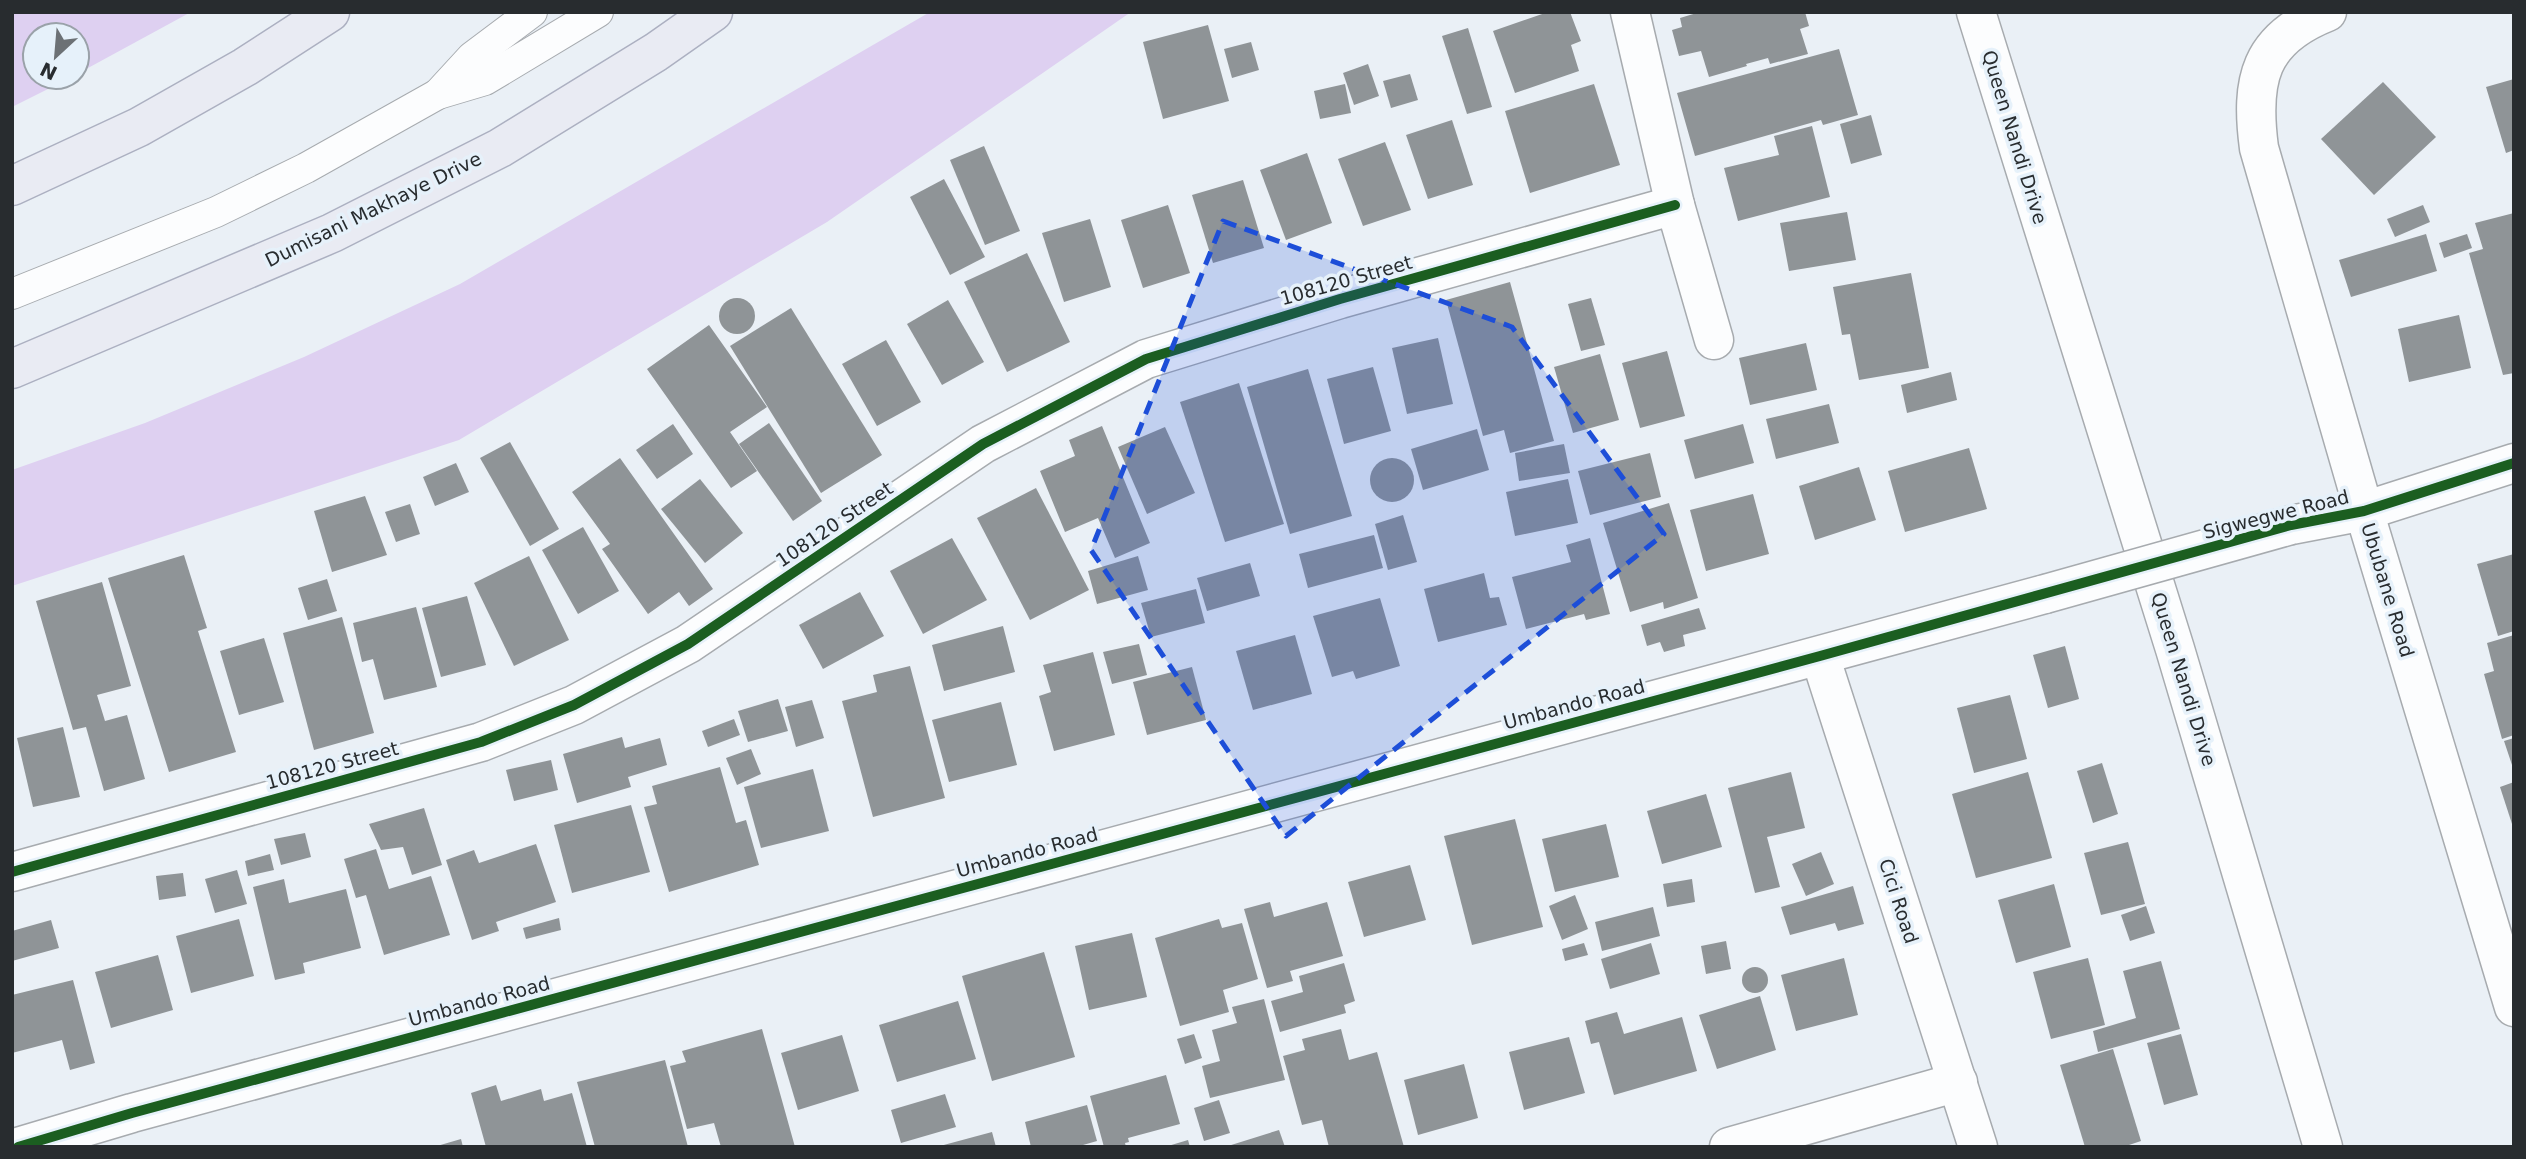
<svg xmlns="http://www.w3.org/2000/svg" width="2526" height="1159" font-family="'DejaVu Sans',sans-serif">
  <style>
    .green { fill: #ded0f1 }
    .building { fill: #8f9497 }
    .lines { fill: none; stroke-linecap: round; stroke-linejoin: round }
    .lane-casing { stroke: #a7abaf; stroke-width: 32 }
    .street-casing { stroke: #a7abaf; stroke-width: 41 }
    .secondary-casing { stroke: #a7abaf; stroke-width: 41 }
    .primary-casing { stroke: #acb0c1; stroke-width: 41 }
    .lane { stroke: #fcfdfe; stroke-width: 30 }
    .street { stroke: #fcfdfe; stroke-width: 38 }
    .secondary { stroke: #fcfdfe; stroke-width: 38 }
    .primary { stroke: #e9ebf3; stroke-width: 38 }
    .street-bridge-casing { stroke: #a7abaf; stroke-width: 41; stroke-linecap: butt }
    .street-bridge { stroke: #fcfdfe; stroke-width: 38 }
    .cycleway-casing { stroke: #e6f1fa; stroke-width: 15 }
    .cycleway { stroke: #1b5e20; stroke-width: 10 }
    .marked { fill: #1d4ed8; fill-opacity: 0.2; stroke: #1d4ed8; stroke-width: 5; stroke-dasharray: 14 9; stroke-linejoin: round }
    .labels { text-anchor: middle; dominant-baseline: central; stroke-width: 7; stroke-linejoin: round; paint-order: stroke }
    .street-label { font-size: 19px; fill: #282c2f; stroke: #e6f1fa }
  </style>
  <rect width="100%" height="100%" fill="#eaf0f6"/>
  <!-- green -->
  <g class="green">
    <polygon points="12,12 191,12 77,74 77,35 35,35 35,77 72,77 12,107"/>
    <polygon points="930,12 1131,12 827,222 459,440 12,586 12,470 145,423 304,357 460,284"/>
  </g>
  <!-- building -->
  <g class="building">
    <polygon points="1548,12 1570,12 1581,41 1571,45 1579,71 1515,93 1493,31"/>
    <polygon points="1700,12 1805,12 1809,26 1800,29 1808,54 1770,64 1768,58 1746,64 1747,66 1709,77 1701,51 1679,56 1672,30 1682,27 1680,18"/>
    <polygon points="1208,25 1229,101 1163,119 1143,42"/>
    <polygon points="1468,28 1492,107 1467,114 1442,36"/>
    <polygon points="1251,42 1259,70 1232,78 1224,49"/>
    <polygon points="1839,49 1858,115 1823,125 1821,120 1695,156 1677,93"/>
    <polygon points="1368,64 1379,96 1354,105 1343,73"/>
    <polygon points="1410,74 1418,100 1391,108 1383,81"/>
    <polygon points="2514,79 2514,150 2506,153 2486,87"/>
    <polygon points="2383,82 2436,137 2374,195 2321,139"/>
    <polygon points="1345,84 1351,113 1320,119 1314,91"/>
    <polygon points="1594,84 1620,165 1530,193 1505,111"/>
    <polygon points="1871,115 1882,155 1851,164 1840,124"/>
    <polygon points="1452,120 1473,185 1428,199 1406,135"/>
    <polygon points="1812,126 1830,197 1738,221 1724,168 1779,155 1774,136"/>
    <polygon points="1385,142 1411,210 1363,226 1338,159"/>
    <polygon points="984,146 1020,231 985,245 950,160"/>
    <polygon points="1307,153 1332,223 1286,240 1260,170"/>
    <polygon points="944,179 985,257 950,275 910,197"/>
    <polygon points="1243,180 1264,248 1213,263 1192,195"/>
    <polygon points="1168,205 1190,273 1143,288 1121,220"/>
    <polygon points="2423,205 2430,222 2395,237 2387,219"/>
    <polygon points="1847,212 1856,260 1789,271 1780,223"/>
    <polygon points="2514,213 2514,373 2503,375 2469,253 2483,249 2475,223"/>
    <polygon points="1090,219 1111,287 1064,302 1042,233"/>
    <polygon points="2426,234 2437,271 2351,297 2339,260"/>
    <polygon points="2467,234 2472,248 2444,258 2439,243"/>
    <polygon points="1027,253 1070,342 1007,372 964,282"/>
    <polygon points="1911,273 1929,368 1859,380 1850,334 1842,335 1833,287"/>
    <polygon points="1510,282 1554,441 1510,453 1504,430 1483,436 1446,300"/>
    <circle cx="737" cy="316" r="18"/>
    <polygon points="1591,298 1605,345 1581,351 1568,304"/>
    <polygon points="948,300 984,362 942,385 907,324"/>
    <polygon points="791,308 882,455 821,493 730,346"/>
    <polygon points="2459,315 2471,368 2409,382 2398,329"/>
    <polygon points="709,325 767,407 730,432 757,471 731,488 647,369"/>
    <polygon points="1438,338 1453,404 1407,414 1392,348"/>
    <polygon points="886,340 921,402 877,426 842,364"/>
    <polygon points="1806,343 1817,390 1750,405 1739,358"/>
    <polygon points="1667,351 1685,416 1640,428 1622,363"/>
    <polygon points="1600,354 1619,420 1573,433 1554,367"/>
    <polygon points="1373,367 1391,431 1344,444 1327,379"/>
    <polygon points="1308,369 1352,516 1290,534 1247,387"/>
    <polygon points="1951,372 1957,400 1907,413 1901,385"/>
    <polygon points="1239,383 1284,524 1225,542 1180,402"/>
    <polygon points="1829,404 1839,443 1776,459 1766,419"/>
    <polygon points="769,423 822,501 793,521 739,444"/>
    <polygon points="673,424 693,454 657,479 636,450"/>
    <polygon points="1743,424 1754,463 1695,479 1684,440"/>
    <polygon points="1102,426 1150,543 1115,558 1098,518 1065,532 1040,471 1075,456 1069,440"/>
    <polygon points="1165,427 1195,493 1147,514 1118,447"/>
    <polygon points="1477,429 1489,470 1423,490 1411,449"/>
    <polygon points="510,442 559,529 530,546 480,458"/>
    <polygon points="1564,444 1570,473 1519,481 1515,453"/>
    <polygon points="1969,448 1987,509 1905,532 1888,471"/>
    <polygon points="1650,453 1661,497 1590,515 1578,471"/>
    <polygon points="620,458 713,589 689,606 679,592 648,614 602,549 610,544 572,492"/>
    <circle cx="1392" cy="480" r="22"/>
    <polygon points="456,463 469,492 435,506 423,477"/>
    <polygon points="1859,467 1876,520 1815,540 1799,486"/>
    <polygon points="700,479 743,533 705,563 661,509"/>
    <polygon points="1568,479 1578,523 1515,536 1506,492"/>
    <polygon points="1036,488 1089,590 1030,620 977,518"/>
    <polygon points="1753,494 1769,554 1706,571 1690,510"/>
    <polygon points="365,496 387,555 332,572 314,511"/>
    <polygon points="1669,503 1698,598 1664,609 1663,602 1630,612 1603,523"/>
    <polygon points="410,504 420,534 396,542 385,512"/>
    <polygon points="1403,515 1417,562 1388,570 1375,524"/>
    <polygon points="583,527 619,591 578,614 542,550"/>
    <polygon points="1374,535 1383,568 1308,588 1299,554"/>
    <polygon points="952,538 987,600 923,634 890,571"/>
    <polygon points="1590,538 1610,614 1586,620 1584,614 1526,629 1512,577 1571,562 1566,545"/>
    <polygon points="2514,554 2514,631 2498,636 2477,564"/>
    <polygon points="184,555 207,628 198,631 236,752 169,772 108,578"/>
    <polygon points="529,556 569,640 514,666 474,583"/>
    <polygon points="1138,556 1148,590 1097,604 1088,571"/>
    <polygon points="1250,563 1260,596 1207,611 1197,578"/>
    <polygon points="1484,573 1490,598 1499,597 1507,625 1438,642 1424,589"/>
    <polygon points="327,579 337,611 308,620 298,588"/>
    <polygon points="102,582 131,686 97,695 105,721 127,715 145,779 104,791 86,727 73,730 36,601"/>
    <polygon points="1196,589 1205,623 1151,637 1141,603"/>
    <polygon points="860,592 884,636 823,669 799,625"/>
    <polygon points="467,596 486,665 441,677 422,608"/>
    <polygon points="1380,598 1400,666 1356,679 1353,671 1332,677 1313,616"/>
    <polygon points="416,607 437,687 384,700 373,659 362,662 353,623"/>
    <polygon points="1699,608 1706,629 1683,635 1685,646 1664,652 1660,642 1647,646 1641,625"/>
    <polygon points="342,617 374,733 314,750 283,633"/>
    <polygon points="1003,626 1015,672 944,691 932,645"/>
    <polygon points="1295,635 1312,694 1253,710 1236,651"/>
    <polygon points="2514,635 2514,735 2502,739 2484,674 2494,671 2487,643"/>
    <polygon points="264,638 284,702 239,715 220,651"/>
    <polygon points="1139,644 1147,675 1112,684 1103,652"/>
    <polygon points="2065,646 2079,699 2048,708 2033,655"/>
    <polygon points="1093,652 1115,735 1054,751 1039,696 1051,692 1043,665"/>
    <polygon points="910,666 945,798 873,817 842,701 877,692 873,675"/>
    <polygon points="1192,667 1206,720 1147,735 1133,682"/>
    <polygon points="2010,695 2027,759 1974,773 1957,708"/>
    <polygon points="778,699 788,731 748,742 738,711"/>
    <polygon points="812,700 824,738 796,747 785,707"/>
    <polygon points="1001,702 1017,765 949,782 932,720"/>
    <polygon points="734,719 740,735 708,747 702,731"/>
    <polygon points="63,727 80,797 33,807 17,738"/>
    <polygon points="622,737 625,748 660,738 667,765 628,777 631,787 577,803 563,754"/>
    <polygon points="2514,738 2514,764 2512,765 2504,741"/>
    <polygon points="751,749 761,774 737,785 726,758"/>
    <polygon points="551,760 558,790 514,801 506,770"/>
    <polygon points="2102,763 2118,814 2093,823 2077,771"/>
    <polygon points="720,767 736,823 746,820 759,865 669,892 644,807 657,804 652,786"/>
    <polygon points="813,769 829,831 761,848 744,787"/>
    <polygon points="1791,772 1805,828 1767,837 1780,887 1755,893 1728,788"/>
    <polygon points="2028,772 2052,858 1976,878 1952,794"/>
    <polygon points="2514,782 2514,827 2513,827 2500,787"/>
    <polygon points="1706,794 1722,847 1662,864 1647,811"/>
    <polygon points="631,805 650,872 572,893 554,825"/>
    <polygon points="424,808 442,865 412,875 403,847 381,850 369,824"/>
    <polygon points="1515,819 1543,927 1472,945 1444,836"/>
    <polygon points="1606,824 1619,877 1555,892 1542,839"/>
    <polygon points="305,833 311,857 281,865 274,839"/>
    <polygon points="2128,842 2145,904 2101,915 2084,853"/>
    <polygon points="536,844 556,902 496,922 499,931 472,940 446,860 474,850 479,863"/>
    <polygon points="376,849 389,889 431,876 450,935 384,955 366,895 356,898 344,859"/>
    <polygon points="1821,852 1834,884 1806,896 1792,864"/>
    <polygon points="270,854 274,870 248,876 245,861"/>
    <polygon points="1410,865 1426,920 1364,937 1348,882"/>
    <polygon points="237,870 247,904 215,913 205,879"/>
    <polygon points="183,873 186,896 159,900 156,876"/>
    <polygon points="284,879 289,903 346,889 361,948 303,963 305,973 275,980 253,887"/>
    <polygon points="1692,879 1695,902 1667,907 1663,884"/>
    <polygon points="2054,884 2071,947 2016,963 1998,900"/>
    <polygon points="1853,886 1864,924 1838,931 1835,923 1790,935 1781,907"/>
    <polygon points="1575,895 1588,929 1562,940 1549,906"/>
    <polygon points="1270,902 1274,917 1327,902 1343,956 1290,971 1293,981 1267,988 1244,909"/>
    <polygon points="2146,906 2155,933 2130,941 2121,915"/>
    <polygon points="1653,907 1660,936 1602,951 1595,922"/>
    <polygon points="559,918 561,930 526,939 523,928"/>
    <polygon points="239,919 254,976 191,993 176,936"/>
    <polygon points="1219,919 1222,928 1242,923 1258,979 1223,990 1229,1012 1180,1026 1155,938"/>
    <polygon points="51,920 59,948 12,961 12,931"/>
    <polygon points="1132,933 1147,997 1089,1010 1075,946"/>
    <polygon points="1726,941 1731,969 1706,974 1701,946"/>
    <polygon points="1584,943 1588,955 1565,961 1562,949"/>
    <polygon points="1651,943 1660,974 1610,989 1601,959"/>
    <polygon points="1044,952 1075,1057 992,1081 962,976"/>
    <polygon points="158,955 173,1010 111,1028 95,972"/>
    <polygon points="1844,958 1858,1015 1796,1031 1781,975"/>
    <polygon points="2088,958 2105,1025 2051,1039 2033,972"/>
    <polygon points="2161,961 2180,1029 2098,1052 2093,1031 2136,1018 2123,971"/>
    <polygon points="1344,963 1355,1001 1344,1005 1346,1013 1280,1032 1271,1001 1303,992 1299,976"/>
    <circle cx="1755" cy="980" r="13"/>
    <polygon points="73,980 95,1063 70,1070 62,1040 12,1053 12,995"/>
    <polygon points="1760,996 1776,1050 1717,1069 1699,1015"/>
    <polygon points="1264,999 1285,1080 1210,1098 1202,1066 1220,1061 1212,1030 1237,1023 1232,1007"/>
    <polygon points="958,1001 976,1059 897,1082 879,1025"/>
    <polygon points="1617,1012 1624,1034 1682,1017 1697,1071 1614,1095 1599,1042 1591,1044 1585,1021"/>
    <polygon points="762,1029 795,1147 721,1147 714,1123 687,1129 670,1066 686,1062 682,1051"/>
    <polygon points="1341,1029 1349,1060 1377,1052 1404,1147 1329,1147 1322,1120 1302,1125 1283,1056 1305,1050 1302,1039"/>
    <polygon points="1194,1034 1202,1058 1185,1064 1177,1039"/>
    <polygon points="2181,1034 2198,1095 2164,1105 2147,1043"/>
    <polygon points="842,1035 859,1091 798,1110 781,1053"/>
    <polygon points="1569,1037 1585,1093 1524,1110 1509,1052"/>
    <polygon points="2113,1049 2141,1141 2123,1147 2085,1147 2060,1065"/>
    <polygon points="665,1060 688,1147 595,1147 577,1082"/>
    <polygon points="1464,1064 1478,1118 1418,1135 1404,1080"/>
    <polygon points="1166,1075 1180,1124 1128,1138 1129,1142 1125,1143 1126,1147 1104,1147 1090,1096"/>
    <polygon points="496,1085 501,1101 541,1089 544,1101 572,1093 587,1147 486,1147 471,1093"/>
    <polygon points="945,1094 956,1127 901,1143 891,1110"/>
    <polygon points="1219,1100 1230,1133 1204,1141 1194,1108"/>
    <polygon points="1087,1105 1097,1141 1076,1147 1031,1147 1025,1122"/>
    <polygon points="1279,1130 1285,1147 1228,1147 1228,1146"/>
    <polygon points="992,1132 996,1147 940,1147 940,1146"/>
    <polygon points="461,1139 463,1147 437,1147 437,1146"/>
    <polygon points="1188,1140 1190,1147 1168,1147 1168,1146"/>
  </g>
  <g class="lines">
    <defs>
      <g id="lane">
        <polyline points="438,94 472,57 532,12"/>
        <polyline points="12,294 216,212 306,168 438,94 485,80 598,12"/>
      </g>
      <g id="street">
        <polyline points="1630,12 1675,205 1714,340"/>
        <path d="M2327,12C2259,39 2250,80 2259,148L2364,511L2514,1007"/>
        <polyline points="2291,525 2364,511 2514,463"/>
        <polyline points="1820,656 1978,1147"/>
        <polyline points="12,872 481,742 574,705 688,644 983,444 1146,359 1340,299 1675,205"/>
        <polyline points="18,1147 132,1113 2045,594"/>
        <polyline points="1729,1147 1958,1082"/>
      </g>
      <polyline id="secondary" points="1976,12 2175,649 2323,1147"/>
      <g id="primary">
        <polyline points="12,186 139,127 245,67 330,12"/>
        <polyline points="12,369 332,233 500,148 656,52 713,12"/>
      </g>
    </defs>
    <!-- lane casing -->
    <use href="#lane" class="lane-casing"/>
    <!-- street casing -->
    <use href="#street" class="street-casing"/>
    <!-- secondary casing -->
    <use href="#secondary" class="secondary-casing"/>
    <!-- primary casing -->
    <use href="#primary" class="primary-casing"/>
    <!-- lane -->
    <use href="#lane" class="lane"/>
    <!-- street -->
    <use href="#street" class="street"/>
    <!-- secondary -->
    <use href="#secondary" class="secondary"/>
    <!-- primary -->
    <use href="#primary" class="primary"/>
    <defs>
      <polyline id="street-bridge" points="2045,594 2291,525"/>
    </defs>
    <!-- street-bridge casing -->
    <use href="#street-bridge" class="street-bridge-casing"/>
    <!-- street-bridge -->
    <use href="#street-bridge" class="street-bridge"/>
    <defs>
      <g id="cycleway">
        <polyline points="12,872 481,742 574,705 688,644 983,444 1146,359 1340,299 1675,205"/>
        <polyline points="18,1147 132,1113 1820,656 2291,525 2364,511 2514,463"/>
      </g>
    </defs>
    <!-- cycleway casing -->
    <use href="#cycleway" class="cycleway-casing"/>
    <!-- cycleway -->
    <use href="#cycleway" class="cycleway"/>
  </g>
  <!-- marked area -->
  <path class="marked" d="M1223,221L1512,327L1664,534L1286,836L1091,550Z"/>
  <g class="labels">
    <!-- street labels -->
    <g class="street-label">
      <text transform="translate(2015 137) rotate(73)">Queen Nandi Drive</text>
      <text transform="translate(373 209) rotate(-26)">Dumisani Makhaye Drive</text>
      <text transform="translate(1346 280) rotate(-16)">108120 Street</text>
      <text transform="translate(2276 514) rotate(-14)">Sigwegwe Road</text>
      <text transform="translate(834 524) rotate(-34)">108120 Street</text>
      <text transform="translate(2388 590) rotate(73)">Ububane Road</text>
      <text transform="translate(2184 679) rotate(73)">Queen Nandi Drive</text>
      <text transform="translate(1574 704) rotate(-15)">Umbando Road</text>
      <text transform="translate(332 765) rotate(-15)">108120 Street</text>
      <text transform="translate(1027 852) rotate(-15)">Umbando Road</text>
      <text transform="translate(1899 901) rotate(72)">Cici Road</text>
      <text transform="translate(479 1001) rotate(-15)">Umbando Road</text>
    </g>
  </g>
  <!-- border -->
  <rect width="2526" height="1159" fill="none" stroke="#282c2f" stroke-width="28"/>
  <!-- north arrow -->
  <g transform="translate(56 56) rotate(206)"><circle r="33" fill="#e6f1fa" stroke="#9aa2a9" stroke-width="2"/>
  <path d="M0-5L12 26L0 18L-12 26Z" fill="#6c7175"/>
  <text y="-10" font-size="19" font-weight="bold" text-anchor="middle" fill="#282c2f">N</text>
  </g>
</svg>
